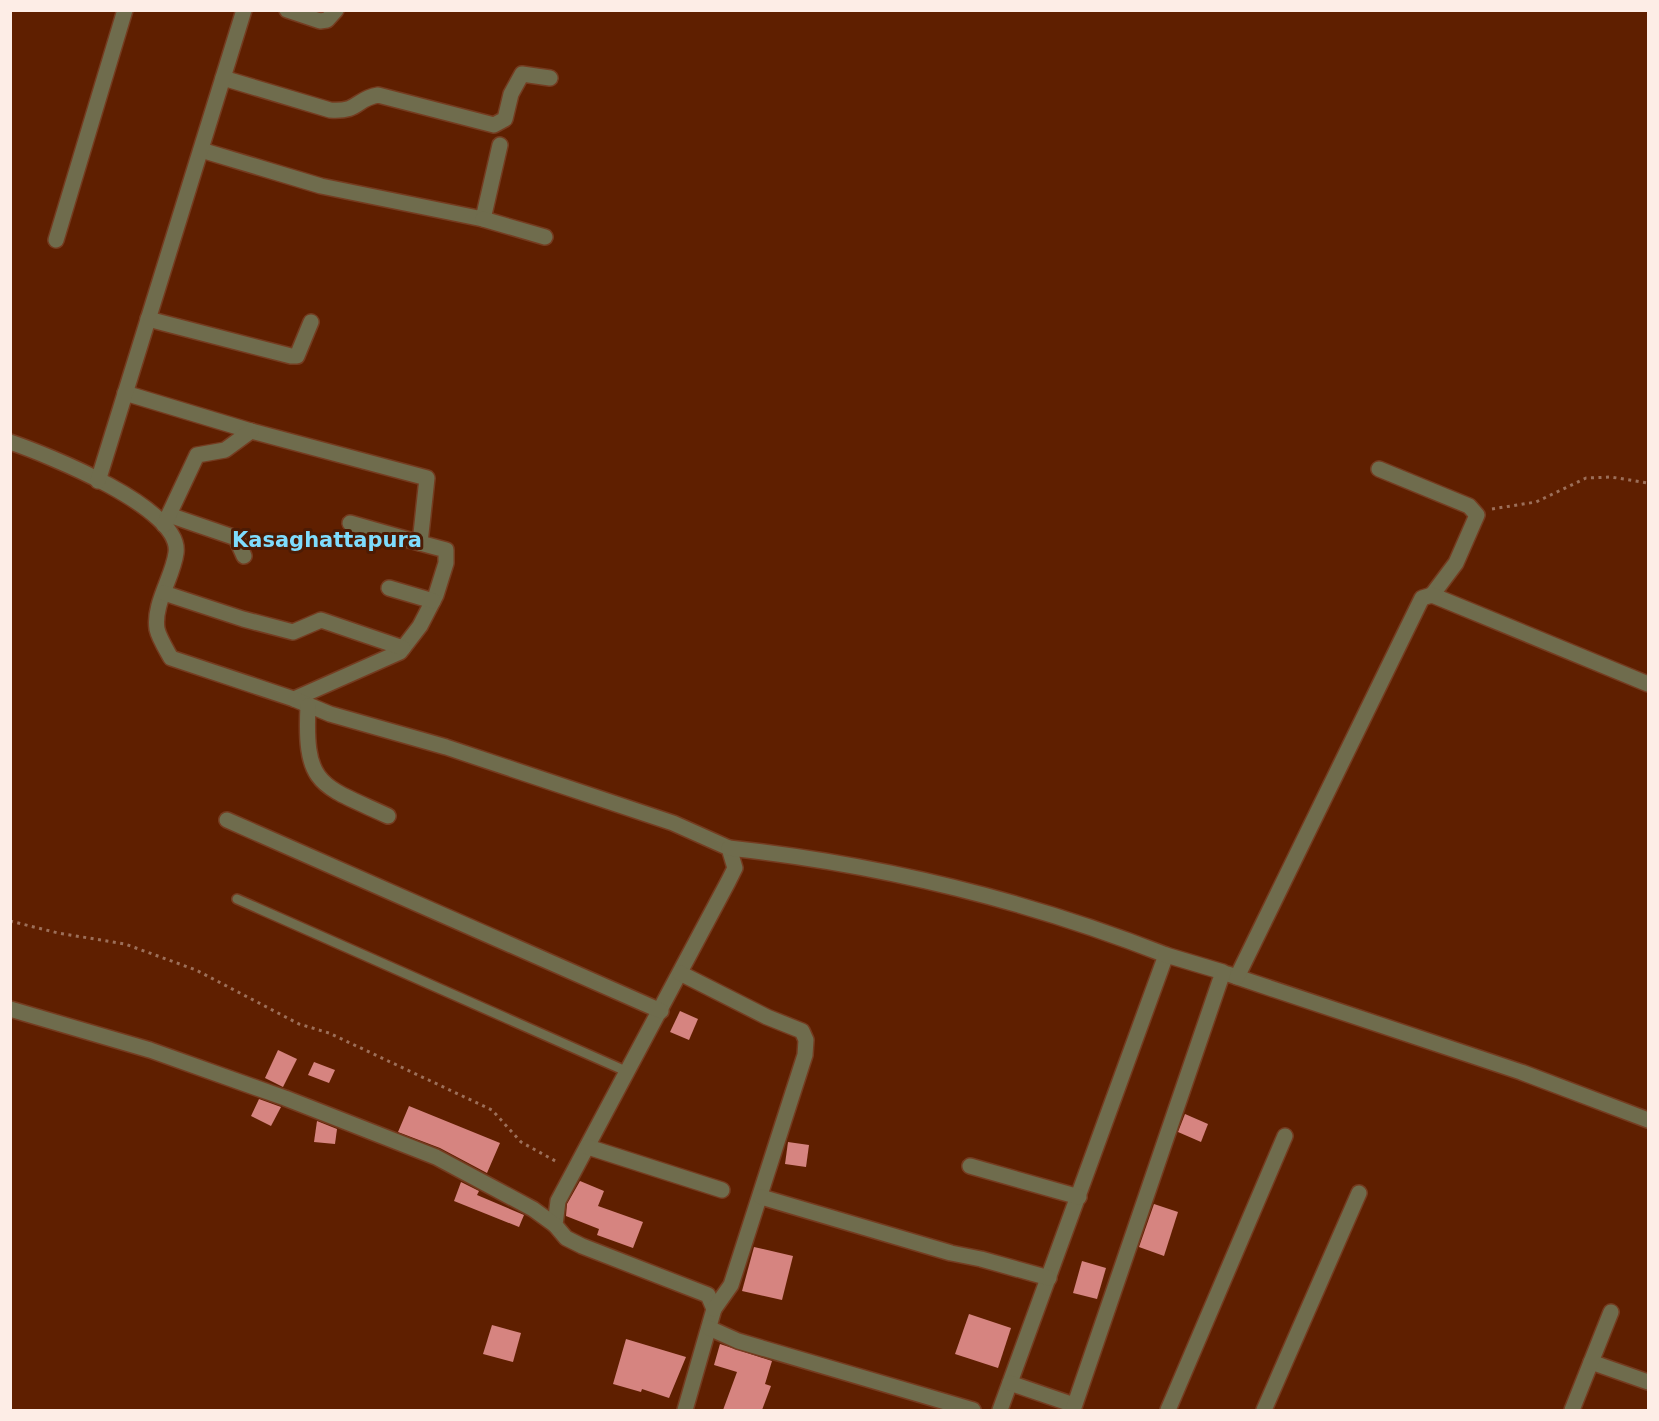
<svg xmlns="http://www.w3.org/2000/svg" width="1659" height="1421" font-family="'DejaVu Sans',sans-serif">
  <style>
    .building { fill: #d68480 }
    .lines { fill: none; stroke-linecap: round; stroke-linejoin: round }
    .service-casing { stroke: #753c20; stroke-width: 12 }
    .minor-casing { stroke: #753c20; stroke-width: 18 }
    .path { stroke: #9c6f59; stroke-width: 3; stroke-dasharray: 3 4.5; stroke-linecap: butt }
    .service { stroke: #6f6c4d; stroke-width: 9 }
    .minor { stroke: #6f6c4d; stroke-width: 15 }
    .labels { text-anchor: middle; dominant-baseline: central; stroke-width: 6; stroke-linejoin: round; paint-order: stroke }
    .quarter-label { font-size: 21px; font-weight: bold; fill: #7edcfd; stroke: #4c1b04 }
  </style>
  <rect width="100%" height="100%" fill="#5f1f00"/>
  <!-- building -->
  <g class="building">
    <polygon points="680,1011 698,1019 689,1040 670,1032"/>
    <polygon points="278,1050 297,1059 283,1087 265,1078"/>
    <polygon points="314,1062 335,1070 329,1083 308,1075"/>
    <polygon points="259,1099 281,1107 271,1126 251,1116"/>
    <polygon points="409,1106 500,1143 487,1173 440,1148 398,1132"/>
    <polygon points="1185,1114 1208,1124 1201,1142 1178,1132"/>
    <polygon points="317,1121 337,1129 335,1144 314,1142"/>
    <polygon points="788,1142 809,1145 806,1167 785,1164"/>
    <polygon points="580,1181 604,1191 598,1206 643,1222 633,1248 597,1235 599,1229 566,1216 567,1204"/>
    <polygon points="461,1182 479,1191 477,1195 524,1215 519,1227 454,1201"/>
    <polygon points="1154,1204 1178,1212 1164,1256 1139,1247"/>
    <polygon points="754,1247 793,1256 782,1300 742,1291"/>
    <polygon points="1082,1261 1106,1268 1097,1299 1073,1293"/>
    <polygon points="969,1314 1011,1328 998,1368 955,1354"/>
    <polygon points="492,1325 521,1333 513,1362 483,1354"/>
    <polygon points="626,1339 686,1357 669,1398 642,1389 641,1392 613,1384"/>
    <polygon points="720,1344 772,1361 765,1384 771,1386 762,1410 723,1410 737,1372 714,1365"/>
  </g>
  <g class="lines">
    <defs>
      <polyline id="service" points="237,899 628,1072"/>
      <g id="minor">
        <polyline points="287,10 320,21 327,20 336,10"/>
        <path d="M223,78L330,110C360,112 355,99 378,95L494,125L505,119L511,94L522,74L550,78"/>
        <polyline points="201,150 321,186 483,219 500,145"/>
        <polyline points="483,219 545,237"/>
        <polyline points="56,240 125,10"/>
        <polyline points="148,319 291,356 297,356 311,322"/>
        <polyline points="125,393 251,431 427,478 420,543 446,550 446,563 436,595 420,626 400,652 294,699"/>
        <path d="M10,442C45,454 183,508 176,553C173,577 153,604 157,629C159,638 166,649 171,658L294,699L330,714L446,747L673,823L729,848L735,868L728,882L558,1201L555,1225L566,1238L582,1246L708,1295L714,1309L685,1410"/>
        <polyline points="1379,469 1469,506 1477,515 1456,563 1432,595"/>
        <polyline points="98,481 244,10"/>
        <polyline points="169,515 236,538 244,556"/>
        <polyline points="350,523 420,543"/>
        <polyline points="164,525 197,455 225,450 251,431"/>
        <polyline points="389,588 433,601"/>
        <polyline points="164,593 243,619 293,632 321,620 403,648"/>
        <path d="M308,706C304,787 321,785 388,816"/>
        <polyline points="227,820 661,1011"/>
        <path d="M729,848C878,864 1026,900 1166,955L1000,1410"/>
        <polyline points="680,973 767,1017 802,1031 806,1040 805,1055 731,1285 714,1309"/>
        <polyline points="1228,974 1521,1072 1648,1120"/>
        <polyline points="1237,977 1422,598 1432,595 1648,684"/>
        <polyline points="10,1009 150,1050 285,1098 436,1157 533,1209 555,1225"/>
        <polyline points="588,1147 722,1190"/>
        <polyline points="970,1166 1079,1197"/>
        <polyline points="761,1197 951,1253 981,1259 1049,1278"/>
        <polyline points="709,1328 738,1341 973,1410"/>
        <polyline points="1591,1362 1648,1382"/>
        <polyline points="1010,1383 1074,1405"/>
        <polyline points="1073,1410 1223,972 1166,955"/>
        <polyline points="1168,1410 1285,1136"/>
        <polyline points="1264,1410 1359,1193"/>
        <polyline points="1572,1410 1611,1312"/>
      </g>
    </defs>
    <!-- service casing -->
    <use href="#service" class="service-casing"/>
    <!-- minor casing -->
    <use href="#minor" class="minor-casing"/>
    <!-- path -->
    <g class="path">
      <polyline points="1492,509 1536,502 1586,478 1611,477 1648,483"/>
      <polyline points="10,921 58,933 125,944 196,970 299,1024 329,1033 492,1110 521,1142 559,1163"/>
    </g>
    <!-- service -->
    <use href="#service" class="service"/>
    <!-- minor -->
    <use href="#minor" class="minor"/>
  </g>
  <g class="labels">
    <!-- quarter labels -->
    <g class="quarter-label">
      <text x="327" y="540">Kasaghattapura</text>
    </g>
  </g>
  <!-- border -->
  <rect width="1659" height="1421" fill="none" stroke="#fdede6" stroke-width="24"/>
</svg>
